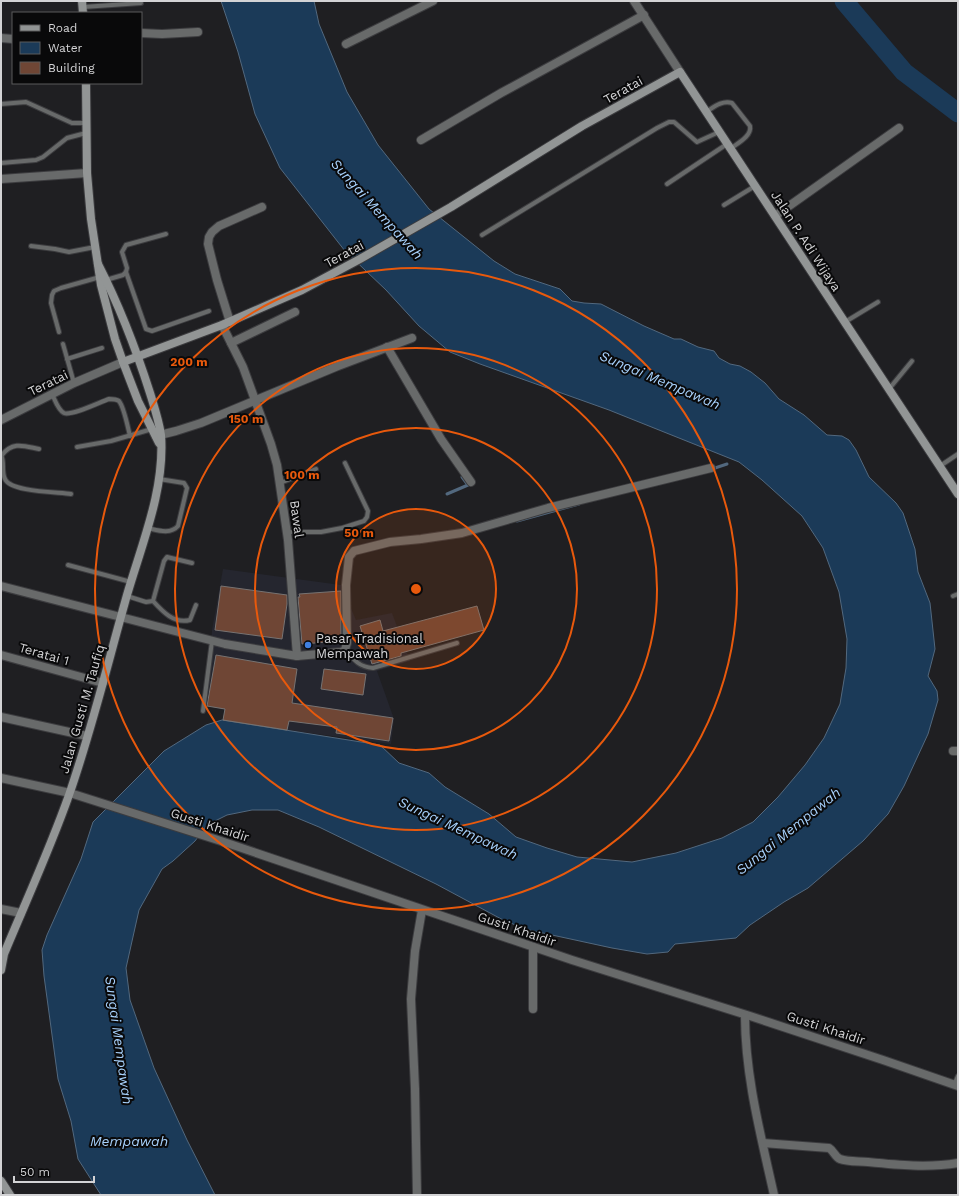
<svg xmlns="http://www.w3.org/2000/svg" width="959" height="1196" font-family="'Work Sans',sans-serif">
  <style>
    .built { fill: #25262f }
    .water { fill: #1b3a58; stroke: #52687e }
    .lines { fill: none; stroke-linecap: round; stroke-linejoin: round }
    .stream { stroke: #52687e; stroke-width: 3 }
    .river { stroke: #1b3a58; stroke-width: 19 }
    .building { fill: #6f4635; stroke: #777372 }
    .lane-casing { stroke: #3c3c3f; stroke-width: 6 }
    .street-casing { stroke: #3c3c3f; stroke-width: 10 }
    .secondary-casing { stroke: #3c3c3f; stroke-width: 10 }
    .lane { stroke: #686a6a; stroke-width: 4 }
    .street { stroke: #686a6a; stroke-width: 8 }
    .secondary { stroke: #929595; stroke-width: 8 }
    .ring { fill: none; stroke: #e8590c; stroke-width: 2 }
    .shop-dot { fill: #3f7fe0; stroke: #09090a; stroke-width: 1.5 }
    .labels { text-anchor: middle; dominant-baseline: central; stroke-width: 4; stroke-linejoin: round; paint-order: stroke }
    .street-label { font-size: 13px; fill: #d3d3d5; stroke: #09090a }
    .poi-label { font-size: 13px; fill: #d3d3d5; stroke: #09090a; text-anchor: start }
    .water-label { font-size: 14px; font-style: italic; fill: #a7d1fc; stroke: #09090a }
    .centre { fill: #e8590c; stroke: #09090a; stroke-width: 2 }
    .ring-label { font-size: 12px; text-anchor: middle; font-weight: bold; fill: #e8590c; stroke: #09090a; stroke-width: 4; stroke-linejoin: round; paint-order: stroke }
  </style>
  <rect width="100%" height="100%" fill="#1f1f22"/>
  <!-- built -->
  <polygon class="built" points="223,569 341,585 356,620 392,613 410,661 377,671 394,719 391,744 287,730 223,720 224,710 207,706 212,630"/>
  <!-- water -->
  <polygon class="water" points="221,1 314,1 319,24 347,92 378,145 429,209 494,261 515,274 560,289 572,301 584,303 601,304 644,326 674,339 681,339 698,347 714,351 719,358 730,364 740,366 751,372 765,383 779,399 804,415 827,435 842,436 849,440 856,450 869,477 896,503 903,513 915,549 918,572 930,603 935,649 928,676 937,691 938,700 928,734 904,786 888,814 863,841 808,888 784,902 750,925 736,938 675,944 668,952 647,954 612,948 529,930 505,921 436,884 319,827 278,810 252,810 227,815 207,825 195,841 173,861 162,869 139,910 126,968 130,1000 154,1068 187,1140 215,1195 101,1195 78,1159 71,1121 58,1079 44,976 42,950 47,935 81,859 93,822 164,751 206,725 222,720 380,745 399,763 429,773 445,787 489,814 516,837 547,848 577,857 632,862 676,853 722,838 753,822 778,797 805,765 824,738 840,704 846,668 847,639 839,592 823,548 802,516 762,480 739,462 609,410 480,364 450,352 419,326 386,290 345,251 280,168 255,114 238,52"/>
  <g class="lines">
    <!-- stream -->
    <g class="stream">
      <polyline points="712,469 727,464"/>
      <polyline points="447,494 468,485 462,477"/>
      <polyline points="517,521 579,504"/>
    </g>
    <!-- river -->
    <polyline class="river" points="844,1 904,72 958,113"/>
  </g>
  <!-- building -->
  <g class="building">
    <polygon points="221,586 287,595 287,604 282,639 215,630"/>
    <polygon points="341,591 341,641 302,644 298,597 300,597 299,594"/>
    <polygon points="477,606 484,630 401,653 401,656 372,664 360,626 380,620 383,631"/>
    <polygon points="216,655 297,669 292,703 393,718 389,741 336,733 337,727 289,721 287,730 223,720 225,709 207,706"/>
    <polygon points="324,669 366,674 363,695 321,689"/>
  </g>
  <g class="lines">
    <defs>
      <g id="lane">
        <polyline points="83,7 141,3"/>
        <polyline points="1,104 26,102 72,123 86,123"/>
        <path d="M706,112C714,107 722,100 732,103L750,126C752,136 738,143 730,149"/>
        <polyline points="1,163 36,160 43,157 67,138 86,133"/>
        <polyline points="667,184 727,144"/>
        <polyline points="724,205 755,186"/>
        <polyline points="482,235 657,128 669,122 674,122 697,142 719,132"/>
        <polyline points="31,246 55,249 69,252 95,247"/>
        <polyline points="126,272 146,329 152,331 209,311"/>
        <polyline points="106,280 123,275 126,272 127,268 122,252 126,245 166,234"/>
        <polyline points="845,322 878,302"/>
        <polyline points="59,332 51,303 52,295 54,291 61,288 100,277"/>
        <polyline points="63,344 74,383"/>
        <polyline points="67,359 102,348"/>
        <polyline points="889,389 912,361"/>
        <path d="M52,394C55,400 58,410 64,413C72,416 100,402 109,399C113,399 116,399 119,401C124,407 128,428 130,436"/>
        <polyline points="77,447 111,441 152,429"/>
        <path d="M1,455C5,462 1,471 5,479C10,492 58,492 71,494"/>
        <path d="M2,455C13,441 24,446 39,449"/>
        <polyline points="940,466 958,454"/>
        <polyline points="280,483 316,469"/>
        <path d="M147,528C157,530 170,535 178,526L187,488L184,483L159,479"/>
        <polyline points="287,532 321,532 342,528 364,521 367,517 368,511 345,463"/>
        <polyline points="68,565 131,582"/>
        <polyline points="127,596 146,602 153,601 164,561 167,557 192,563"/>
        <polyline points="953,596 958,594"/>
        <path d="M153,601C163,612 174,624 190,620L196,605"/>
        <path d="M346,650C354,660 359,667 373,668L457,643"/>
        <polyline points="203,711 212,641"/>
        <polyline points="954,1085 958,1076"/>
      </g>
      <g id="street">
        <polyline points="634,1 680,72"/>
        <polyline points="141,33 162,34 198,32"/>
        <polyline points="1,38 13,39"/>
        <polyline points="346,44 433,1"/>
        <polyline points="421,140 501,93 644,15"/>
        <polyline points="1,179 87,173"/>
        <polyline points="775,216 899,128"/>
        <polyline points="230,322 217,280 208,244 209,237 212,232 219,226 262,207"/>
        <polyline points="222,325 243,367 271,444 277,465 288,540 297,656"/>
        <polyline points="231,343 295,312"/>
        <polyline points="387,347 441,439 471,482"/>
        <polyline points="1,420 74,383 123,362"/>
        <polyline points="156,436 176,431 201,423 338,366 412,338"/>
        <polyline points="1,586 225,644 297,656 341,652 345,650 347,643 346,585 349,557 354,551 390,542 421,539 462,533 548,508 711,468"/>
        <polyline points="1,655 103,683"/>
        <polyline points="1,717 87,736"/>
        <polyline points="953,751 958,751"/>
        <polyline points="1,778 70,793 221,841 572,960 750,1016 883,1060 958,1086"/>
        <polyline points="1,909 21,913"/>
        <polyline points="533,947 533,1009"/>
        <path d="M745,1015C745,1076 761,1136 774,1195"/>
        <path d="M763,1143L829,1148C834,1151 835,1157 840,1159C848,1162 859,1161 868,1162C898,1165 928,1168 958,1163"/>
        <polyline points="417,1195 415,1089 411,999 415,951 422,910"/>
      </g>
      <g id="secondary">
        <polyline points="82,1 83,13"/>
        <polyline points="86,83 87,173 91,219 101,285 115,339 123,362 138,401 159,443"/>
        <polyline points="123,362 222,325 302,290 360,259 451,207 582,126 680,72 958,494"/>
        <path d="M1,970L4,954C26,901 50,849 69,795C92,729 108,662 127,595C142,543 165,490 161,435C159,421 154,406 150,393C136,349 119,305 98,264"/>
        <polyline points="1,1181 10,1195"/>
      </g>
    </defs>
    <!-- lane casing -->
    <use href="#lane" class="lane-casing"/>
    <!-- street casing -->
    <use href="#street" class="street-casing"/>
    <!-- secondary casing -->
    <use href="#secondary" class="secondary-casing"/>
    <!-- lane -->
    <use href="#lane" class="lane"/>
    <!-- street -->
    <use href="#street" class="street"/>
    <!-- secondary -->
    <use href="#secondary" class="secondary"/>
  </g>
  <!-- distance rings -->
  <circle cx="416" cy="589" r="80" fill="#e8590c" fill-opacity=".12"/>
  <g class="ring">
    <circle cx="416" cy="589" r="80"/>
    <circle cx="416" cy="589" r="161"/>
    <circle cx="416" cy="589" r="241"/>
    <circle cx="416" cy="589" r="321"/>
  </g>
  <!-- markers -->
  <circle class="shop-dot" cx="308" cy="645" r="4"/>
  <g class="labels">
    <!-- street labels -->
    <g class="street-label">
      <text transform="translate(623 90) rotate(-29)">Teratai</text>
      <text transform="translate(806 241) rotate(57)">Jalan P. Adi Wijaya</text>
      <text transform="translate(344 254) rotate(-28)">Teratai</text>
      <text transform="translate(48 383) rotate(-26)">Teratai</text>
      <text transform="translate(297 519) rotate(82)">Bawal</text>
      <text transform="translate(44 654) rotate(16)">Teratai 1</text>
      <text transform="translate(82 709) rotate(-74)">Jalan Gusti M. Taufiq</text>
      <text transform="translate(210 825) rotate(18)">Gusti Khaidir</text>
      <text transform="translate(517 929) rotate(19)">Gusti Khaidir</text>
      <text transform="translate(826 1028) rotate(18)">Gusti Khaidir</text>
    </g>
    <!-- poi labels -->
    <g class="poi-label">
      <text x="316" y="638">Pasar Tradisional<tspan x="316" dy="15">Mempawah</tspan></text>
    </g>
    <!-- water labels -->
    <g class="water-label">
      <text transform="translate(377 209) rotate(48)">Sungai Mempawah</text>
      <text transform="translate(660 380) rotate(23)">Sungai Mempawah</text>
      <text transform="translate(458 828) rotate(25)">Sungai Mempawah</text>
      <text transform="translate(788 831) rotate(-39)">Sungai Mempawah</text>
      <text transform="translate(119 1040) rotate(82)">Sungai Mempawah</text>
      <text x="129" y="1141">Mempawah</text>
    </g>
  </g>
  <circle cx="416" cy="589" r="6" class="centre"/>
  <g class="ring-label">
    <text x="189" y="366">200 m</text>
    <text x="246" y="423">150 m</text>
    <text x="302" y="479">100 m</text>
    <text x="359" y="537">50 m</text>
  </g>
  <!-- border -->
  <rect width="959" height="1196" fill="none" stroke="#d3d3d5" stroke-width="4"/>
  <!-- legend -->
  <rect x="12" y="12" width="130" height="72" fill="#09090a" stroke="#5a5a5b"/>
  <rect x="20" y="25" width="20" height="6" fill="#929595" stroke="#5a5a5b"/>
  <text x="48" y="32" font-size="12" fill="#d3d3d5">Road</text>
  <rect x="20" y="42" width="20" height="12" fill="#1b3a58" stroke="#5a5a5b"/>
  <text x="48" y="52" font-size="12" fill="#d3d3d5">Water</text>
  <rect x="20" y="62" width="20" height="12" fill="#6f4635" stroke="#5a5a5b"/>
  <text x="48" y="72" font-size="12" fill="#d3d3d5">Building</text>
  <!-- scale -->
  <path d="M14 1176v6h80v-6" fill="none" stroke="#d3d3d5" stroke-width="2"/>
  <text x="20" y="1176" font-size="12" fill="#d3d3d5" stroke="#09090a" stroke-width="3" paint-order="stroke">50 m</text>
</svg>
